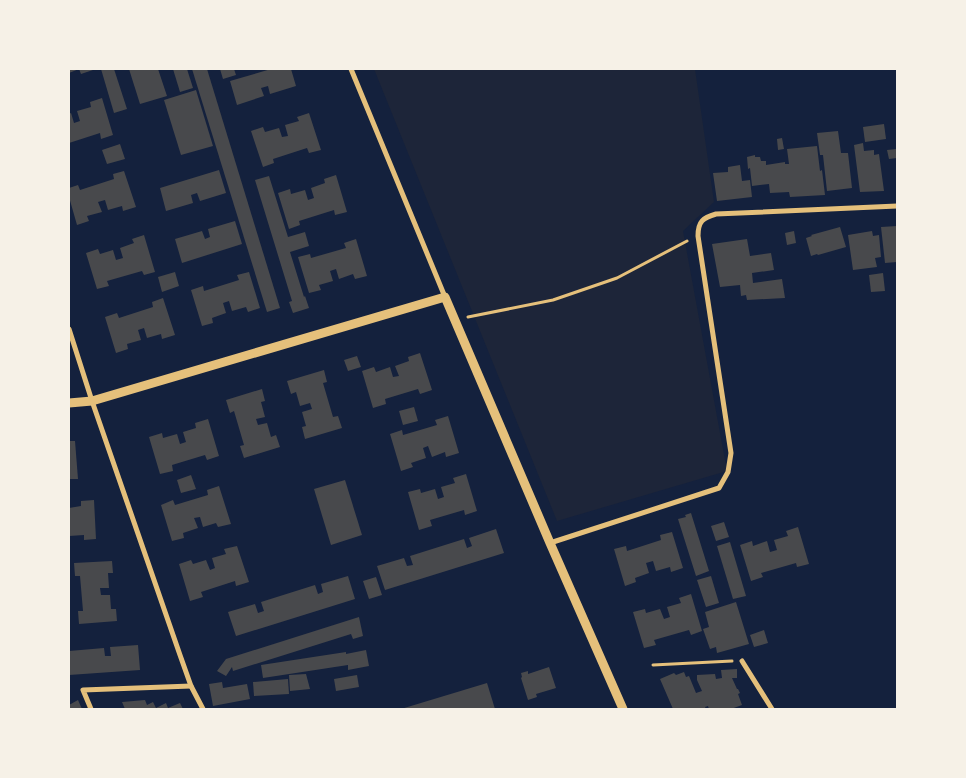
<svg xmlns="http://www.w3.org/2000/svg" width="966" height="778" font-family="'Nunito Sans',sans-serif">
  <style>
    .green { fill: #1d2539 }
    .building { fill: #48494c }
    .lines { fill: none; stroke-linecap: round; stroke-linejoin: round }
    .path { stroke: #e5c07b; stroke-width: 3 }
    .minor { stroke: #e5c07b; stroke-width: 5 }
    .tertiary { stroke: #e5c07b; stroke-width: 9 }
  </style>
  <rect width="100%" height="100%" fill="#14213d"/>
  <!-- green -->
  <polygon class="green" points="374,69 695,69 714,202 683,231 727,471 557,521"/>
  <!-- building -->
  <g class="building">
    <polygon points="69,69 93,69 93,70 81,74 79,69 69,73"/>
    <polygon points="101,69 114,69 127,109 114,113"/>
    <polygon points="129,69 158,69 167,96 140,104"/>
    <polygon points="173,69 187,69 193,88 180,92"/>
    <polygon points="192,69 207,69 280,308 267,312"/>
    <polygon points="220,69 234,69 236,75 223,79"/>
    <polygon points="271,69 291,69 296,86 270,94 268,86 261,88 264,96 237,105 230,81"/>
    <polygon points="196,90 213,146 181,155 164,100"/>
    <polygon points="102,98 113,135 101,139 100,133 69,143 69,114 71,113 74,123 80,121 77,111 91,107 90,102"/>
    <polygon points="309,113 321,150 309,153 307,148 273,159 274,163 263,167 251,131 263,127 265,132 279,128 282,137 288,136 285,125 299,121 297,117"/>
    <polygon points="884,124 886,139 865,142 863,127"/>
    <polygon points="838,131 841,153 848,153 852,188 827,191 823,155 820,155 817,133"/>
    <polygon points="782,138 784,149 778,150 777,139"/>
    <polygon points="863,143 864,151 874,150 874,155 879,154 884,191 860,192 854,145"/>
    <polygon points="120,144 125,159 107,164 102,150"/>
    <polygon points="817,146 820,171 822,170 825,195 790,197 789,192 770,193 769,184 752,186 750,168 748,169 747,157 755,155 755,157 760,157 761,161 766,161 766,165 785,162 785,164 789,164 787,149"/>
    <polygon points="897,149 897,158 889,159 887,150"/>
    <polygon points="740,165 742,181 750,180 752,197 717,201 713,173 728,172 728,167"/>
    <polygon points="219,170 226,193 200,201 197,193 191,195 193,203 166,211 160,188"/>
    <polygon points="124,171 136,207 123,211 122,206 108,210 105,200 98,202 102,212 87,216 89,221 77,225 69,197 69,188 78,185 80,190 114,179 113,174"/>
    <polygon points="336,175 347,212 335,215 334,210 299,221 300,225 289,229 278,193 290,189 291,194 305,190 308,200 314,198 311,188 325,183 324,179"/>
    <polygon points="269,176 288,237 305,232 309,246 290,252 304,297 305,296 309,308 293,313 289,302 292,301 255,180"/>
    <polygon points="235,221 242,244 182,263 175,239 202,231 205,239 210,237 208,229"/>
    <polygon points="897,226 897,262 885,263 881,227"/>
    <polygon points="840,227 846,247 818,255 817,254 811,256 806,238 812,236 811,235"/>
    <polygon points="794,231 796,243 787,245 785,233"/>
    <polygon points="872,231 873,236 879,235 881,257 875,258 877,267 853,270 848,235"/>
    <polygon points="144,235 155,272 144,275 142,271 107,281 109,286 97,289 86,253 98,249 100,254 113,250 116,260 123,258 120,248 134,243 132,239"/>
    <polygon points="356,239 367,276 355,279 353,274 339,279 336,269 330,271 333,281 319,285 321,290 309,293 298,257 310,254 311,258 346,248 344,243"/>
    <polygon points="747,239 750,256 771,253 774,270 752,273 753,283 782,279 785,298 747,300 746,295 741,296 740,285 720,287 712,244"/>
    <polygon points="175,272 179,286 162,292 158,277"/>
    <polygon points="249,272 260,308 248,312 246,307 232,311 229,301 223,303 226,313 212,318 213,323 202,326 191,290 203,286 204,291 239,280 237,275"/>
    <polygon points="883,273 885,291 871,292 869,275"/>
    <polygon points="163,298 175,335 162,339 161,334 147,338 144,328 138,330 141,340 127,344 128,349 116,353 105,317 117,313 119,318 153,307 152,302"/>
    <polygon points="420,353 432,390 420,394 418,389 385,399 386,404 373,408 362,371 374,367 376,372 390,367 393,377 399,376 395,366 409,361 408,357"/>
    <polygon points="357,356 361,367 348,371 344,360"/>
    <polygon points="324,370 327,382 323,383 333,417 338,416 342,428 305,439 302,427 306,426 302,412 312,409 310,403 300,406 296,392 291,394 287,381"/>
    <polygon points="262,389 265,401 261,402 265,417 256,419 258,425 267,423 271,437 276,435 280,447 244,458 240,446 244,445 234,411 230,413 226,400"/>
    <polygon points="414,407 418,421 403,425 399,411"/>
    <polygon points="448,416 459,453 446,457 445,452 432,457 428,446 423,448 426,458 411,463 413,467 401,471 390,434 402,430 403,435 437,425 435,420"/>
    <polygon points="208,419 219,456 207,460 205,455 172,465 173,471 160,474 149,437 162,433 163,438 177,434 180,444 186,442 183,432 196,428 195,423"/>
    <polygon points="69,441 75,441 78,479 69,479"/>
    <polygon points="466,474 477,511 465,515 464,510 430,520 432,526 419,530 408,492 420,489 421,493 435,489 438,499 444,497 441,487 455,483 453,478"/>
    <polygon points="191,475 196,489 181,493 177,480"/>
    <polygon points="345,480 362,535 331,545 314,489"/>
    <polygon points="219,486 231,524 218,527 216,523 203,527 200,517 194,518 198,528 183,533 184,538 172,541 161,505 173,500 175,505 208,495 207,490"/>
    <polygon points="94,500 96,539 84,540 84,535 69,536 69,508 81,506 81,501"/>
    <polygon points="691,513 709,571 696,576 678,519 686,517 685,515"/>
    <polygon points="724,522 729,537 716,541 711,526"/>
    <polygon points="798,527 809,564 797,567 796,563 761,573 763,577 751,581 740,545 752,541 753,546 767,541 770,552 777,550 774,540 788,536 786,531"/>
    <polygon points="496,529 504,553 385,590 377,566 404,558 407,566 413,565 410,556 464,539 467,548 472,546 469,538"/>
    <polygon points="672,532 683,568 671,572 670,567 656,571 653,561 646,563 649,573 635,578 636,582 625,586 614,549 626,546 627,551 661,540 660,535"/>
    <polygon points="730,542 746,596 733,599 717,546"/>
    <polygon points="237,546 249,582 236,586 235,581 201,592 203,597 190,601 179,564 191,560 193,564 206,560 210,570 215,568 212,558 226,554 224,549"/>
    <polygon points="112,561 113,573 108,573 109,588 100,588 101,595 110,595 111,609 116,609 117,621 79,624 78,611 83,611 80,576 75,576 74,563"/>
    <polygon points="348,576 355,599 236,636 228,612 255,604 258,613 264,611 261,602 315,585 318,594 323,592 321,584"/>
    <polygon points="711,576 719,603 706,607 697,580"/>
    <polygon points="376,577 382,595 369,599 363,581"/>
    <polygon points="691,594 702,631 691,635 689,630 654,640 656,645 644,648 633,612 645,609 646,613 660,609 664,619 670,617 667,607 681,603 679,598"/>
    <polygon points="736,602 749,644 717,653 716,647 710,649 703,629 709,627 705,612"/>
    <polygon points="359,617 363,636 353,639 351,634 233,671 232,667 226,676 217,671 226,659"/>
    <polygon points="764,630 768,643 754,647 750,635"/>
    <polygon points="138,645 140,670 69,675 69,651 104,648 105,656 111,656 110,647"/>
    <polygon points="366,650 369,666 348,670 348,665 263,678 261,665 346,652 346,654"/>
    <polygon points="549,667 556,688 536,694 537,697 528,700 521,678 522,677 521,673 528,671 528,674"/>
    <polygon points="737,669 737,678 732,678 737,689 738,689 740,693 738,694 742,705 731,709 709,709 708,706 705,707 706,709 673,709 660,679 674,673 676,675 684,672 686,677 689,676 696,693 702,691 697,680 697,675 715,674 716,679 722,678 721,670"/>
    <polygon points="306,674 310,689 290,691 289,675"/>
    <polygon points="357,675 359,687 336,691 334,679"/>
    <polygon points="288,679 289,694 254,696 253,682"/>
    <polygon points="222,682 223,688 247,684 250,699 213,706 209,684"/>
    <polygon points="487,683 495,709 401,709"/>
    <polygon points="78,700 82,709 69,709 69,705"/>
    <polygon points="145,700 147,705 153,702 156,708 166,703 168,708 180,703 183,709 143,709 142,708 142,709 125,709 122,702"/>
  </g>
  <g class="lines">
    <!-- path -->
    <g class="path">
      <polyline points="468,317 553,300 617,278 687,241"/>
      <polyline points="653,665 732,661"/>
    </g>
    <!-- minor -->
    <g class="minor">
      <polyline points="351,69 445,297"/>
      <polyline points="69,329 92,401 180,655 191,686 203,709"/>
      <path d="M550,543L719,488L728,472L731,453L698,236C698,221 703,218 716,214L897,206"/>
      <polyline points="742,661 772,709"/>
      <polyline points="91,709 83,690 191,686"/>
    </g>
    <!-- tertiary -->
    <polyline class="tertiary" points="69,403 92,401 445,297 550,543 623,709"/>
  </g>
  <!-- border -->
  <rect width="966" height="778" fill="none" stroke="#f6f1e7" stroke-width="140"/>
</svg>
